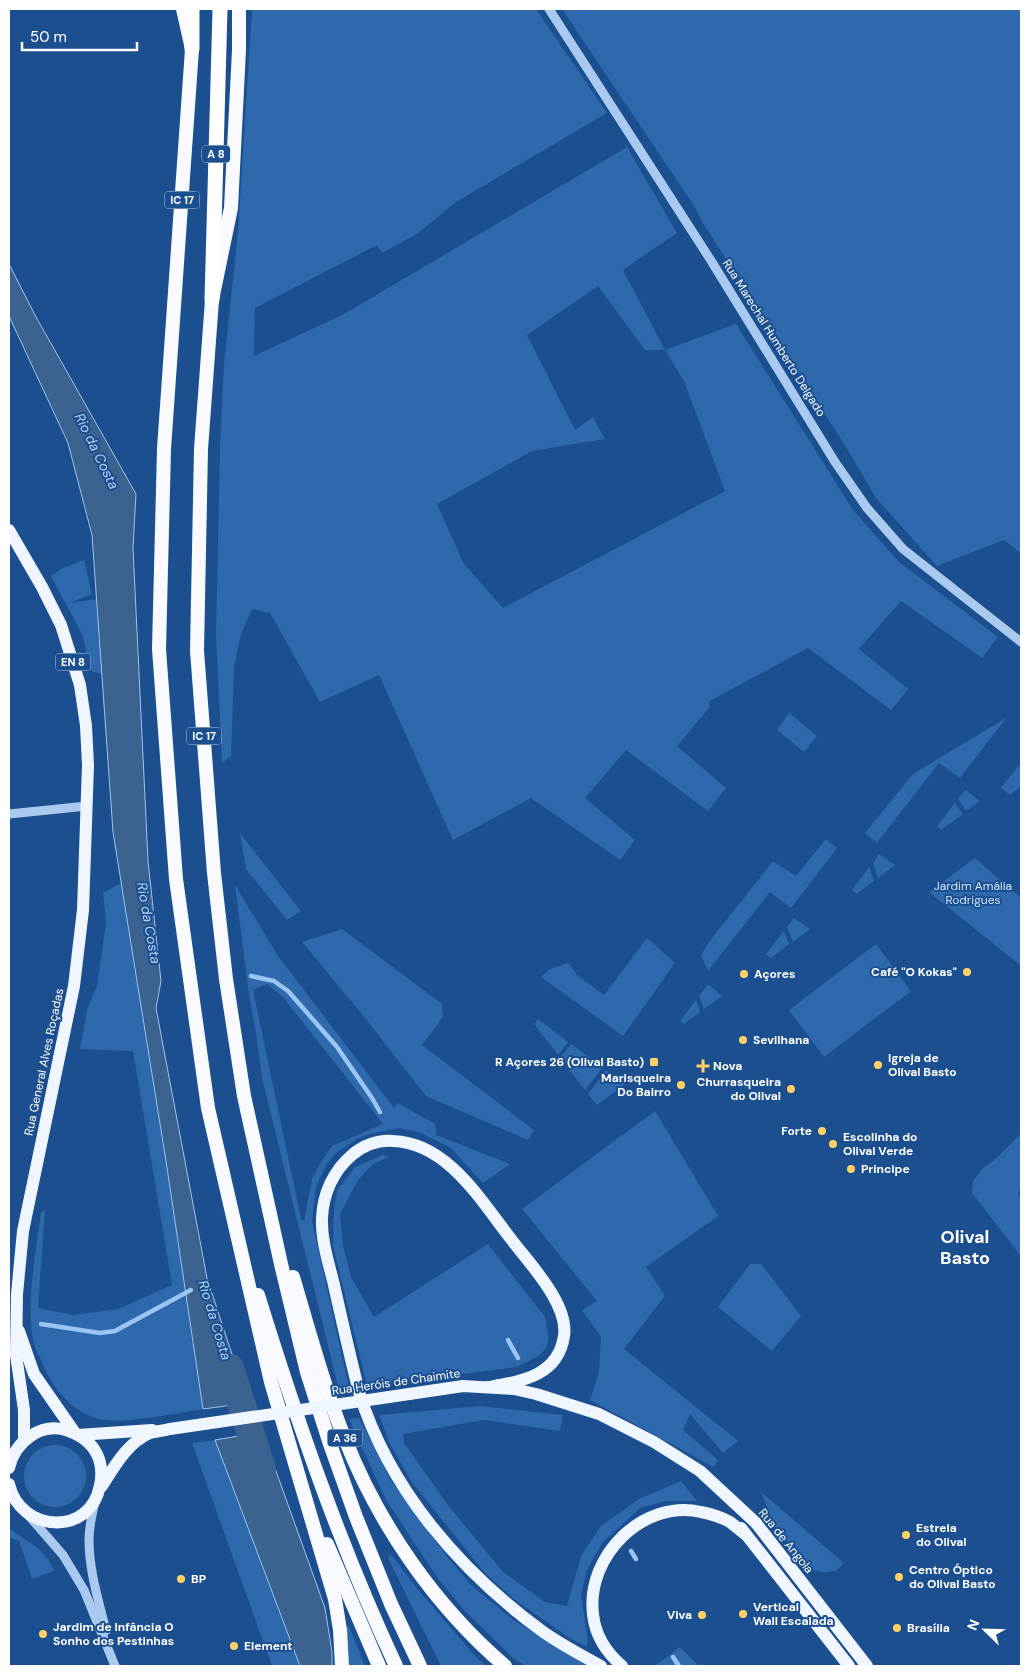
<svg xmlns="http://www.w3.org/2000/svg" width="1030" height="1675" font-family="'DM Sans',sans-serif">
  <style>
    .green { fill: #2e69ad; fill-rule: evenodd }
    .water { fill: #3c6290; stroke: #9cc4f0 }
    .lines { fill: none; stroke-linecap: round; stroke-linejoin: round }
    .stream { stroke: #9cc4f0; stroke-width: 4.5 }
    .river { stroke: #3c6290; stroke-width: 28 }
    .tertiary { stroke: #a9c9ee; stroke-width: 9 }
    .primary { stroke: #f0f6ff; stroke-width: 12 }
    .trunk { stroke: #f8faff; stroke-width: 14 }
    .motorway { stroke: #fff; stroke-width: 15 }
    .primary-bridge { stroke: #f0f6ff; stroke-width: 12 }
    .poi-dot { fill: #ffd166; stroke: #1b4f8f; stroke-width: 2 }
    .labels { text-anchor: middle; dominant-baseline: central; stroke-width: 4; stroke-linejoin: round; paint-order: stroke }
    .shield { fill: #1b4f8f; stroke: #bbcadd; stroke-width: 1 }
    .shield-label { font-size: 11px; font-weight: bold; fill: #fff }
    .street-label { font-size: 12px; fill: #fff; stroke: #1b4f8f }
    .park-label { font-size: 12px; fill: #cfe3fa; stroke: #1b4f8f }
    .poi-label { font-size: 12px; font-weight: bold; fill: #fff; stroke: #1b4f8f; text-anchor: start }
    .water-label { font-size: 14px; font-style: italic; fill: #b5d3f5; stroke: #1b4f8f }
    .district-label { font-size: 18px; font-weight: bold; fill: #fff; stroke: #1b4f8f }
  </style>
  <rect width="100%" height="100%" fill="#1b4f8f"/>
  <!-- green -->
  <g class="green">
    <path d="M252,9H536L607,113L456,202L417,234L382,253L377,245L255,308L254,356L344,314L627,147L677,233L623,270L665,350L736,324L853,510L899,562L998,637L982,658L901,601L859,649L908,689L891,710L808,648L708,702L710,707L677,746L726,788L708,811L626,750L585,798L635,840L620,860L531,798L453,840L379,675L320,702L270,613L252,609L241,634L234,668L231,756L222,763L216,635L220,445L224,364L238,232ZM598,286L645,350H665L684,381L725,491L503,608L464,564L437,504L532,451L605,439L593,417L575,430L527,335Z"/>
    <polygon points="562,9 1021,9 1021,553 1004,540 937,566 876,498 846,447 703,223 694,206"/>
    <polygon points="84,560 92,594 70,603 96,599 102,674 90,671 83,636 51,576 61,569"/>
    <polygon points="789,713 817,736 804,752 777,730"/>
    <polygon points="1006,718 960,778 939,763 877,843 865,833 913,774"/>
    <polygon points="1019,765 1021,770 1021,786 1010,795 1001,788"/>
    <polygon points="965,790 980,801 966,811 958,799"/>
    <polygon points="955,803 963,814 941,830 937,826"/>
    <polygon points="240,833 301,911 287,920 246,869"/>
    <polygon points="826,839 837,848 791,908 770,892 708,971 701,955 709,942 773,861 796,876"/>
    <polygon points="879,854 895,865 878,878 873,863"/>
    <polygon points="975,858 1021,898 1021,966 929,892"/>
    <polygon points="869,867 874,881 856,894 852,890"/>
    <path d="M121,883L166,1161L203,1409C180,1413 118,1425 98,1419C68,1409 51,1386 40,1358C37,1353 34,1346 33,1340C26,1298 36,1254 41,1212L45,1210L38,1308L73,1315L118,1309L172,1285L133,1051L80,1049L87,1010L97,986L106,923L103,893Z"/>
    <path d="M235,885L278,956L394,1108L398,1103L435,1124L436,1135L510,1164L483,1183L451,1148L421,1133L400,1128L373,1133L358,1138L336,1153L326,1165L316,1187L312,1221L349,1388L339,1390L262,1078L256,1032L249,995ZM267,984L283,997L383,1124L332,1146L321,1162L312,1179L304,1221L301,1219L253,990Z"/>
    <polygon points="794,918 810,929 793,942 787,927"/>
    <polygon points="342,929 442,1004 443,1017 422,1045 534,1130 528,1140 426,1096 365,1018 302,942"/>
    <polygon points="784,931 789,944 771,958 766,954"/>
    <polygon points="647,938 675,963 623,1036 541,977 550,969 568,963 578,976 604,995"/>
    <polygon points="876,944 911,991 824,1057 789,1010"/>
    <polygon points="708,984 722,996 704,1009 699,996"/>
    <polygon points="696,1000 700,1012 684,1024 680,1021"/>
    <polygon points="538,1019 568,1042 558,1055 534,1024"/>
    <polygon points="571,1044 603,1067 585,1090 560,1058"/>
    <polygon points="606,1070 625,1084 597,1105 588,1094"/>
    <polygon points="655,1111 718,1216 646,1267 665,1296 624,1349 738,1441 723,1453 690,1414 683,1430 718,1460 714,1467 590,1400 599,1372 601,1337 582,1310 597,1301 522,1209"/>
    <polygon points="1021,1134 1021,1187 1018,1193 1021,1199 1021,1256 972,1193 973,1181 983,1168 994,1160"/>
    <path d="M383,1155L389,1157L373,1164L358,1180L340,1214L343,1245L351,1277L374,1317L488,1244L545,1317C553,1351 546,1353 517,1367L367,1386L333,1246L334,1210L337,1191L355,1167Z"/>
    <polygon points="750,1264 761,1264 801,1316 772,1351 718,1307"/>
    <polygon points="480,1406 563,1415 560,1431 484,1420 403,1434 404,1443 448,1505 503,1572 545,1602 567,1606 581,1556 601,1526 639,1499 681,1481 697,1501 666,1501 640,1508 602,1543 587,1570 581,1595 588,1641 586,1646 571,1639 514,1599 484,1572 411,1481 390,1444 379,1415"/>
    <polygon points="359,1418 392,1482 445,1554 471,1585 512,1619 587,1666 525,1666 513,1658 464,1610 437,1577 386,1500 349,1419"/>
    <polygon points="215,1440 300,1666 272,1666 192,1443"/>
    <circle cx="55" cy="1476" r="31"/>
    <polygon points="761,1492 844,1563 836,1571 824,1572 813,1570 776,1529"/>
    <path d="M9,1528C26,1541 47,1550 54,1571L32,1579L19,1541L9,1537Z"/>
    <polygon points="391,1554 414,1585 477,1658 487,1666 441,1666 388,1558"/>
    <polygon points="349,1626 365,1666 349,1666 346,1628"/>
    <polygon points="680,1647 699,1666 655,1666"/>
  </g>
  <!-- water -->
  <g class="water">
    <polygon points="9,264 36,317 136,494 133,548 148,861 161,981 156,1008 207,1278 248,1403 203,1409 166,1161 113,832 92,535 68,443 9,316"/>
    <polygon points="262,1432 325,1608 332,1652 332,1666 300,1666 215,1440"/>
  </g>
  <g class="lines">
    <!-- stream -->
    <g class="stream">
      <polyline points="251,976 274,981 288,991 337,1047 372,1098 380,1112"/>
      <polyline points="41,1324 100,1333 115,1331 191,1290"/>
      <polyline points="508,1340 518,1358"/>
      <polyline points="631,1551 636,1559"/>
      <polyline points="673,1657 679,1666"/>
    </g>
    <!-- river -->
    <polyline class="river" points="230,1368 262,1469"/>
    <!-- tertiary -->
    <g class="tertiary">
      <polyline points="549,9 710,259 835,462 867,508 903,549 1021,642"/>
      <polyline points="9,814 87,806"/>
      <path d="M95,1502C92,1514 89,1527 89,1540C89,1571 99,1602 106,1631"/>
      <polyline points="29,1516 63,1555 84,1590 115,1666"/>
    </g>
    <!-- primary -->
    <g class="primary">
      <polyline points="9,530 42,587 61,625 80,685 86,726 88,765 83,910 74,986 23,1231 17,1294 16,1355 24,1410 24,1440"/>
      <polyline points="19,1331 34,1374 75,1433"/>
      <path d="M489,1387C522,1381 558,1376 564,1336C569,1304 529,1263 511,1239C481,1201 448,1143 393,1141C378,1140 364,1145 352,1155C333,1171 323,1194 322,1218C321,1240 329,1264 334,1285C342,1321 350,1356 359,1392C389,1489 460,1571 542,1631C560,1644 581,1655 601,1666"/>
      <polyline points="389,1397 463,1386 514,1389 536,1394 599,1414 654,1442 700,1471 756,1523 867,1666"/>
      <polyline points="78,1435 152,1430"/>
      <path d="M9,1468C15,1441 42,1421 69,1431C83,1436 94,1445 99,1459C102,1468 102,1476 100,1485C91,1537 20,1533 9,1484"/>
      <path d="M102,1486C114,1467 128,1442 150,1433C156,1431 163,1431 170,1429"/>
      <polyline points="741,1528 849,1666"/>
      <path d="M622,1666C607,1653 595,1635 593,1614C586,1556 643,1499 701,1512C711,1514 721,1517 730,1522C735,1526 740,1530 745,1534"/>
    </g>
    <!-- trunk -->
    <g class="trunk">
      <polyline points="183,9 192,49 164,449 159,649 176,879 208,1108 271,1382 335,1599 340,1630 342,1666"/>
      <polyline points="239,9 239,50 231,208 212,300 201,449 197,651 214,873 226,979 244,1096 281,1264 307,1372 330,1444 356,1517 391,1604 420,1666"/>
      <path d="M293,1277C309,1331 324,1387 345,1439C379,1525 435,1606 505,1666"/>
      <path d="M258,1295C297,1421 340,1546 396,1666"/>
      <polyline points="327,1544 379,1666"/>
    </g>
    <!-- motorway -->
    <g class="motorway">
      <polyline points="192,9 192,49"/>
      <polyline points="212,300 220,9"/>
    </g>
    <!-- primary-bridge -->
    <polyline class="primary-bridge" points="170,1429 389,1397"/>
  </g>
  <!-- markers -->
  <g class="poi-dot">
    <circle cx="967" cy="972" r="5"/>
    <circle cx="744" cy="974" r="5"/>
    <circle cx="743" cy="1040" r="5"/>
    <rect x="649" y="1057" width="10" height="10" rx="2.5"/>
    <circle cx="878" cy="1065" r="5"/>
    <path d="M700.5 1058.5h5v5h5v5h-5v5h-5v-5h-5v-5h5z"/>
    <circle cx="681" cy="1085" r="5"/>
    <circle cx="791" cy="1089" r="5"/>
    <circle cx="822" cy="1131" r="5"/>
    <circle cx="833" cy="1144" r="5"/>
    <circle cx="851" cy="1169" r="5"/>
    <circle cx="906" cy="1535" r="5"/>
    <circle cx="899" cy="1577" r="5"/>
    <circle cx="181" cy="1579" r="5"/>
    <circle cx="743" cy="1614" r="5"/>
    <circle cx="702" cy="1615" r="5"/>
    <circle cx="897" cy="1628" r="5"/>
    <circle cx="43" cy="1634" r="5"/>
    <circle cx="234" cy="1646" r="5"/>
  </g>
  <g class="labels">
    <!-- shield labels -->
    <g class="shield">
      <rect x="202" y="145.5" width="28" height="17" rx="4"/>
      <rect x="164.5" y="191.5" width="35" height="17" rx="4"/>
      <rect x="55.5" y="653.5" width="35" height="17" rx="4"/>
      <rect x="186.5" y="727.5" width="35" height="17" rx="4"/>
      <rect x="327.5" y="1429.5" width="35" height="17" rx="4"/>
    </g>
    <g class="shield-label">
      <text x="216" y="154">A 8</text>
      <text x="182" y="200">IC 17</text>
      <text x="73" y="662">EN 8</text>
      <text x="204" y="736">IC 17</text>
      <text x="345" y="1438">A 36</text>
    </g>
    <!-- street labels -->
    <g class="street-label">
      <text transform="translate(774 338) rotate(58)">Rua Marechal Humberto Delgado</text>
      <text transform="translate(44 1062) rotate(-78)">Rua General Alves Roçadas</text>
      <text transform="translate(396 1382) rotate(-8)">Rua Heróis de Chaimite</text>
      <text transform="translate(786 1541) rotate(51)">Rua de Angola</text>
    </g>
    <!-- park labels -->
    <g class="park-label">
      <text x="973" y="886">Jardim Amália<tspan x="973" dy="14">Rodrigues</tspan></text>
    </g>
    <!-- poi labels -->
    <g class="poi-label">
      <text x="957" y="972" text-anchor="end">Café "O Kokas"</text>
      <text x="754" y="974">Açores</text>
      <text x="753" y="1040">Sevilhana</text>
      <text x="888" y="1058">Igreja de<tspan x="888" dy="14">Olival Basto</tspan></text>
      <text x="644" y="1062" text-anchor="end">R Açores 26 (Olival Basto)</text>
      <text x="713" y="1066">Nova</text>
      <text x="671" y="1078" text-anchor="end">Marisqueira<tspan x="671" dy="14">Do Bairro</tspan></text>
      <text x="781" y="1082" text-anchor="end">Churrasqueira<tspan x="781" dy="14">do Olival</tspan></text>
      <text x="812" y="1131" text-anchor="end">Forte</text>
      <text x="843" y="1137">Escolinha do<tspan x="843" dy="14">Olival Verde</tspan></text>
      <text x="861" y="1169">Principe</text>
      <text x="916" y="1528">Estrela<tspan x="916" dy="14">do Olival</tspan></text>
      <text x="909" y="1570">Centro Óptico<tspan x="909" dy="14">do Olival Basto</tspan></text>
      <text x="191" y="1579">BP</text>
      <text x="753" y="1607">Vertical<tspan x="753" dy="14">Wall Escalada</tspan></text>
      <text x="692" y="1615" text-anchor="end">Viva</text>
      <text x="53" y="1627">Jardim de Infância O<tspan x="53" dy="14">Sonho dos Pestinhas</tspan></text>
      <text x="907" y="1628">Brasília</text>
      <text x="244" y="1646">Element</text>
    </g>
    <!-- water labels -->
    <g class="water-label">
      <text transform="translate(97 451) rotate(64)">Rio da Costa</text>
      <text transform="translate(149 923) rotate(80)">Rio da Costa</text>
      <text transform="translate(215 1320) rotate(73)">Rio da Costa</text>
    </g>
    <!-- district labels -->
    <g class="district-label">
      <text x="965" y="1237">Olival<tspan x="965" dy="21">Basto</tspan></text>
    </g>
  </g>
  <!-- border -->
  <rect width="1030" height="1675" fill="none" stroke="#ffffff" stroke-width="20"/>
  <!-- north arrow -->
  <g transform="translate(985 1630) rotate(293)" stroke="#1b4f8f" stroke-width="4" paint-order="stroke">
  <path d="M0-4L9 19L0 12L-9 19Z" fill="#ffffff"/>
  <text y="-8" font-size="14" font-weight="bold" text-anchor="middle" fill="#ffffff">N</text>
  </g>
  <!-- scale -->
  <path d="M22 42v8h115v-8" fill="none" stroke="#ffffff" stroke-width="2.5"/>
  <text x="30" y="42" font-size="15" fill="#ffffff" stroke="#1b4f8f" stroke-width="4" paint-order="stroke">50 m</text>
</svg>
